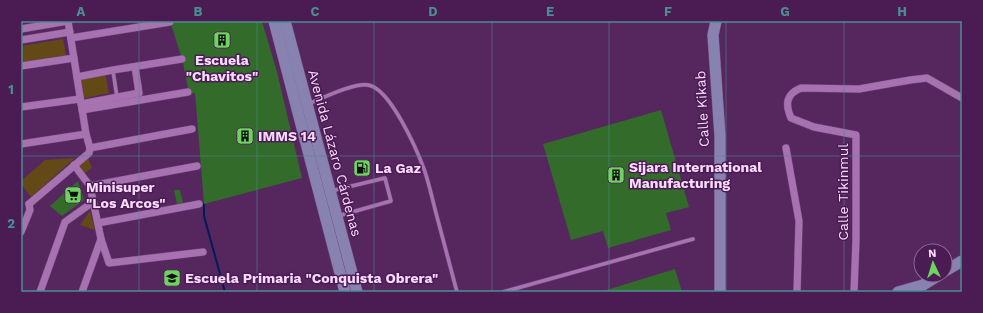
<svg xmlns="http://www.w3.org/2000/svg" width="983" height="313" font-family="'Work Sans',sans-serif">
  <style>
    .green { fill: #634915 }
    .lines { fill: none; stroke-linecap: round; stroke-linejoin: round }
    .stream { stroke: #001c58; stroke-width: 2 }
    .building { fill: #326b2a }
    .lane-casing { stroke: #73477b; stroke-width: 4.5 }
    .street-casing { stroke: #73477b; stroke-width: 8 }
    .secondary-casing { stroke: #73477b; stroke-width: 12 }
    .lane { stroke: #a672b0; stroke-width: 3.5 }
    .street { stroke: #a672b0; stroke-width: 7 }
    .secondary { stroke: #8782b0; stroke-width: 11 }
    .grid { fill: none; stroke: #498f92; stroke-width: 1; stroke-opacity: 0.55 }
    .labels { text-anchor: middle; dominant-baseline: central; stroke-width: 3; stroke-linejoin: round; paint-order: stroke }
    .poi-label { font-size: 14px; font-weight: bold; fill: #f8dbfd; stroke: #4b1b53; text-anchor: start }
    .street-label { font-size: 14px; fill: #f8dbfd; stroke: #4b1b53 }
    .neatline { fill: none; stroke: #498f92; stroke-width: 1.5 }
    .grid-label { font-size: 13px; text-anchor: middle; font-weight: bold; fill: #498f92 }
  </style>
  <rect width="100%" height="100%" fill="#56265f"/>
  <!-- green -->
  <g class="green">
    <polygon points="63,39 67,59 21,65 21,46"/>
    <polygon points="105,72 109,93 80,99 77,77"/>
    <polygon points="75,158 31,197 21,184 21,181 45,160"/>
    <polygon points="88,158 92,168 84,174 78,166"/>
    <polygon points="90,211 95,230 80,225"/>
  </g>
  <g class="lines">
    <!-- stream -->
    <polyline class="stream" points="204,204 204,216 225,292"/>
  </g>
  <!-- building -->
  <g class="building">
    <polygon points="170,21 262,21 277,72 302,178 204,204 195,93 189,94 183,62"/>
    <polygon points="661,110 689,207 666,213 671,230 608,248 603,231 571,240 543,144"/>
    <polygon points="78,181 84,200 62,216 50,206"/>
    <polygon points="174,190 180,190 183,203 177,204"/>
    <polygon points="675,269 682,292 600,292"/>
  </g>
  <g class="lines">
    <defs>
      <g id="lane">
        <polyline points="113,71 117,97"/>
        <path d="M308,104C323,98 353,83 368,85C390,88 417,150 424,169C429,183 432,198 436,213C443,239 450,266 457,292"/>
        <polyline points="331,191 385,178 391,201 338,216"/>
        <polyline points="503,292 693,239"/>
      </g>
      <g id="street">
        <polyline points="21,29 68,21"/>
        <polyline points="71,38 170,22"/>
        <polyline points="21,40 70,32"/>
        <polyline points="21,66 74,58"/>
        <polyline points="77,77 113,70 182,59"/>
        <polyline points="81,104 139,93 135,67"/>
        <polyline points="21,107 80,99"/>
        <polyline points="82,110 188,92"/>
        <polyline points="21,144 86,134"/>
        <polyline points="90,148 192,129"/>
        <polyline points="786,148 799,221 797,292"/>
        <polyline points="74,165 90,186 101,239 109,263 203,252"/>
        <polyline points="90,186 197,166"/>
        <polyline points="29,204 89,153 90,148 86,134 68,21"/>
        <polyline points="98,223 199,204"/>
        <polyline points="21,232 30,210 29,204"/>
        <polyline points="40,292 65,222 93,202"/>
        <polyline points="82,292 101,239"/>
        <path d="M854,292L856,240V135L814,127L791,118C785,104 786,94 801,88L859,89L910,80L927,78L962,98"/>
      </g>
      <g id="secondary">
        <polyline points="274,21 345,292"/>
        <polyline points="285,21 357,292"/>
        <polyline points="716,21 713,35 720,136 720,292"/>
        <polyline points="945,271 962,261"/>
        <polyline points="898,292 923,285 939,275"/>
      </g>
    </defs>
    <!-- lane casing -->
    <use href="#lane" class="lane-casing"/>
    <!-- street casing -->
    <use href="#street" class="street-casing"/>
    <!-- secondary casing -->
    <use href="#secondary" class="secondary-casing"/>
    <!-- lane -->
    <use href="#lane" class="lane"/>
    <!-- street -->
    <use href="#street" class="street"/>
    <!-- secondary -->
    <use href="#secondary" class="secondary"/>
  </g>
  <!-- grid -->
  <path class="grid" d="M139,21V292M257,21V292M374,21V292M492,21V292M609,21V292M726,21V292M844,21V292M21,156H962"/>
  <!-- icons -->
  <defs>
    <symbol id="building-square" viewBox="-11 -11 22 22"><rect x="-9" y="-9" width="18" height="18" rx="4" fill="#6ed360" stroke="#4b1b53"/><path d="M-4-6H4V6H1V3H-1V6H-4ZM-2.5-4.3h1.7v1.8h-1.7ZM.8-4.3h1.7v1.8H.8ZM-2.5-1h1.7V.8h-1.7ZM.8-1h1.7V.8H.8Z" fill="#111"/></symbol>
    <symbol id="fuel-square" viewBox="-11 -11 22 22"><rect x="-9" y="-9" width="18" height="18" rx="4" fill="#6ed360" stroke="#4b1b53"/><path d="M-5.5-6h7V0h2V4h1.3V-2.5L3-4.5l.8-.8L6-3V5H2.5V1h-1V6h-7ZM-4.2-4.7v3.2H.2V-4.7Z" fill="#111"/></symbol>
    <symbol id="supermarket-square" viewBox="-11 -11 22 22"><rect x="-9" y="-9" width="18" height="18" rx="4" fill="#6ed360" stroke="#4b1b53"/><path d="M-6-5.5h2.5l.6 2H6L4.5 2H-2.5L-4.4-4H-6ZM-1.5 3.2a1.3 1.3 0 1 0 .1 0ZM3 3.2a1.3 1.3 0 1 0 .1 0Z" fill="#111"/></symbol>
    <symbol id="school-square" viewBox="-11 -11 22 22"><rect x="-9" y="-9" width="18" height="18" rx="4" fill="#6ed360" stroke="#4b1b53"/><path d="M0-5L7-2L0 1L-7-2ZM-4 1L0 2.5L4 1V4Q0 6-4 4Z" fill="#111"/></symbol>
  </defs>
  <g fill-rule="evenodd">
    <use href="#building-square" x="212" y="30" width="20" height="20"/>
    <use href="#building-square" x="235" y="126" width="20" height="20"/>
    <use href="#fuel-square" x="352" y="158" width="20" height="20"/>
    <use href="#building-square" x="606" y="165" width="20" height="20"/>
    <use href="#supermarket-square" x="63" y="185" width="20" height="20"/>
    <use href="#school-square" x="162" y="268" width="20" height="20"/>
  </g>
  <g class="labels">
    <!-- poi labels -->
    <g class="poi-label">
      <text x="222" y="60" text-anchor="middle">Escuela<tspan x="222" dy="16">"Chavitos"</tspan></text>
      <text x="258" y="136">IMMS 14</text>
      <text x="629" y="167">Sijara International<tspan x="629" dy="16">Manufacturing</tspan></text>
      <text x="375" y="168">La Gaz</text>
      <text x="86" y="187">Minisuper<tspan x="86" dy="16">"Los Arcos"</tspan></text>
      <text x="185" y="278">Escuela Primaria "Conquista Obrera"</text>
    </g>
    <!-- street labels -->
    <g class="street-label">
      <text transform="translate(702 109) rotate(-93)">Calle Kikab</text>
      <text transform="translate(335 153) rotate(75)">Avenida Lázaro Cárdenas</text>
      <text transform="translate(843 192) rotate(-90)">Calle Tikinmul</text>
    </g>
  </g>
  <!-- border -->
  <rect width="983" height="313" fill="none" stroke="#4b1b53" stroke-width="44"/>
  <!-- north arrow -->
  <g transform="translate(933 263) rotate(356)"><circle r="19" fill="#4b1b53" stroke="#906897"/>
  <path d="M0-3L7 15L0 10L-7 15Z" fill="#6ed360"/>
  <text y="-6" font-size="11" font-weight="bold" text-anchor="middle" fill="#f8dbfd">N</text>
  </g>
  <rect x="22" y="22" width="939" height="269" class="neatline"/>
  <g class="grid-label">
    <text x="81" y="16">A</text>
    <text x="198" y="16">B</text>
    <text x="315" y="16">C</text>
    <text x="433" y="16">D</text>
    <text x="550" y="16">E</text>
    <text x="668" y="16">F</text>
    <text x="785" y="16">G</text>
    <text x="902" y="16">H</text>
    <text x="11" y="94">1</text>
    <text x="11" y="228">2</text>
  </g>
</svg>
